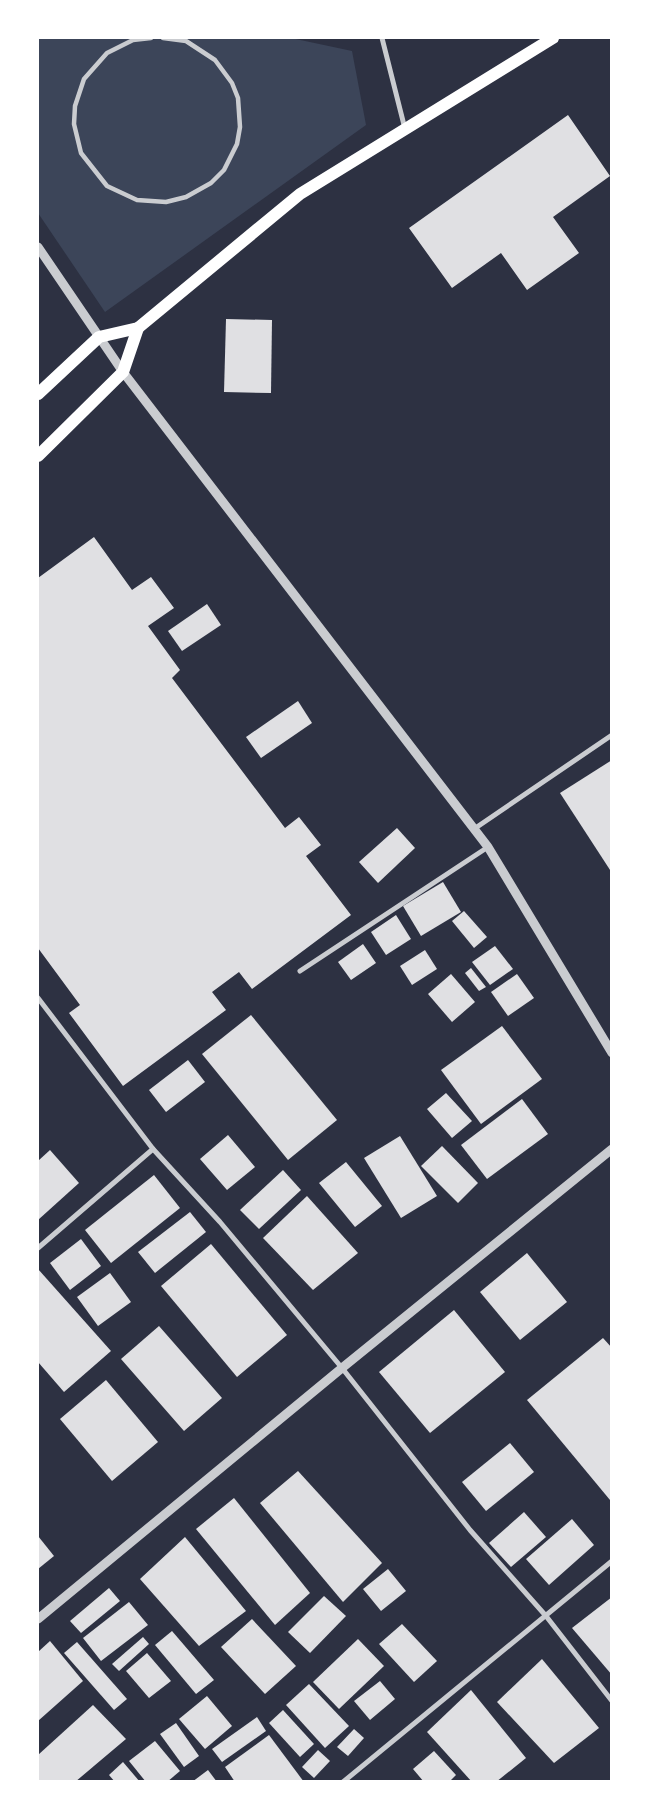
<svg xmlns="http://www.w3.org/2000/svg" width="649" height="1819" font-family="Quicksand,sans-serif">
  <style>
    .green { fill: #3c4559 }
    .building { fill: #e0e0e3 }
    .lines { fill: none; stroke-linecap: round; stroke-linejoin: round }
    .pedestrian { stroke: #caccd0; stroke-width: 4.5 }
    .minor { stroke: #caccd0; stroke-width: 5 }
    .tertiary { stroke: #caccd0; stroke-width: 9 }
    .primary { stroke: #fff; stroke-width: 12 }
  </style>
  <rect width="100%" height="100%" fill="#2d3142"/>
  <!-- green -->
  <polygon class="green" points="38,38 291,38 352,51 366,125 105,312 38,213"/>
  <!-- building -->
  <g class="building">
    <polygon points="568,115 610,176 553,217 579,253 527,290 501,253 452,288 409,228"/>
    <polygon points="226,319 272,320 271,393 224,392"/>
    <polygon points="94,537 132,590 151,577 174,608 148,626 180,670 172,678 285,828 299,817 321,845 306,856 351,915 252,989 239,972 212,992 226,1010 123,1086 69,1013 80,1005 38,948 38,578"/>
    <polygon points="207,604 221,625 182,651 168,631"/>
    <polygon points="298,701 312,723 261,758 246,737"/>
    <polygon points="612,760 612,873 560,793"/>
    <polygon points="397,828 415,848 378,883 359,862"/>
    <polygon points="443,882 461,912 421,936 403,906"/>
    <polygon points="464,911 487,937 474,948 452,921"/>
    <polygon points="396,915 411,939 386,955 371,932"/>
    <polygon points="363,944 376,963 351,980 338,962"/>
    <polygon points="495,946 513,969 490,985 472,962"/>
    <polygon points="425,950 437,969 412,985 400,966"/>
    <polygon points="471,968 486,987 479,991 465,973"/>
    <polygon points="451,974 475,1002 452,1022 428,994"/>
    <polygon points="517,974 534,998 508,1016 491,992"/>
    <polygon points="251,1015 337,1120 288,1160 202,1054"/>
    <polygon points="502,1026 542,1079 481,1124 441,1070"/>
    <polygon points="188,1060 205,1082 166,1112 149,1090"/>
    <polygon points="446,1093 472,1121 452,1138 427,1109"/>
    <polygon points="522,1099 548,1134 487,1179 461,1145"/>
    <polygon points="228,1135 255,1167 227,1190 200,1159"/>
    <polygon points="400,1136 437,1196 401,1218 364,1158"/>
    <polygon points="442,1146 478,1183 458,1203 421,1166"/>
    <polygon points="50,1150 79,1183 38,1220 38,1161"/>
    <polygon points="346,1162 382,1206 355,1227 319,1183"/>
    <polygon points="283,1170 301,1190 259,1229 240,1210"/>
    <polygon points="154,1175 180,1208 111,1263 85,1230"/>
    <polygon points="307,1196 358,1253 313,1290 263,1238"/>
    <polygon points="190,1212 206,1232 155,1273 138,1252"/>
    <polygon points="81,1239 101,1266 70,1290 50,1263"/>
    <polygon points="211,1244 287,1335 237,1377 161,1286"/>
    <polygon points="527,1253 567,1302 520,1340 480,1292"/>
    <polygon points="38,1269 111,1351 64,1392 38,1362"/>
    <polygon points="110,1273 131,1302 98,1326 77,1297"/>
    <polygon points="454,1310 505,1372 430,1433 379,1372"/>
    <polygon points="159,1326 222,1398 184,1431 121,1359"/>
    <polygon points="603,1338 612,1348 612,1499 610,1500 527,1400"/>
    <polygon points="106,1380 158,1442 112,1481 60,1419"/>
    <polygon points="510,1443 534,1472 486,1511 462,1482"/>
    <polygon points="298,1471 382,1563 343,1602 260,1503"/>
    <polygon points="234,1498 310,1593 275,1625 196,1529"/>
    <polygon points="524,1512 546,1537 511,1567 489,1543"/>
    <polygon points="572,1519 594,1545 549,1585 526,1559"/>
    <polygon points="38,1536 54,1556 38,1569"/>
    <polygon points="185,1537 246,1611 199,1646 140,1579"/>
    <polygon points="388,1569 406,1591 381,1611 363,1589"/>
    <polygon points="109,1588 120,1601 81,1633 70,1621"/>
    <polygon points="324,1596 346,1616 310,1653 288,1632"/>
    <polygon points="612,1597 612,1675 572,1628"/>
    <polygon points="129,1602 148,1625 101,1661 83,1638"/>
    <polygon points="252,1619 296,1666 265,1694 221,1647"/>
    <polygon points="402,1624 437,1661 414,1682 379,1644"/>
    <polygon points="172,1631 214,1680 196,1694 155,1645"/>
    <polygon points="143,1637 149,1644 119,1671 112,1664"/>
    <polygon points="358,1639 384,1666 339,1709 313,1682"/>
    <polygon points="50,1641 83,1681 38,1721 38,1652"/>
    <polygon points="77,1642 127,1699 114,1710 64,1653"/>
    <polygon points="147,1653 171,1681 149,1698 126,1671"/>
    <polygon points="542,1659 599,1728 554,1763 497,1702"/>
    <polygon points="380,1681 395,1699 370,1720 354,1701"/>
    <polygon points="309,1684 349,1726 325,1748 286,1705"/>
    <polygon points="471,1690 526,1758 496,1782 472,1782 427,1732"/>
    <polygon points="207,1696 232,1726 205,1749 179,1719"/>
    <polygon points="93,1705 126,1739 75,1782 38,1782 38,1755"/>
    <polygon points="283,1710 314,1744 300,1757 269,1723"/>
    <polygon points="257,1717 266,1731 222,1762 212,1749"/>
    <polygon points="176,1723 199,1756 184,1767 160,1734"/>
    <polygon points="354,1729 364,1738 348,1756 337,1747"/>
    <polygon points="269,1735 304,1782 235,1782 225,1767"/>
    <polygon points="155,1741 180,1771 167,1782 146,1782 129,1761"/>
    <polygon points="318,1750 330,1761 314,1778 302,1767"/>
    <polygon points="434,1751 456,1775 449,1782 424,1782 413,1769"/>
    <polygon points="123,1762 140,1782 115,1782 109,1775"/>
    <polygon points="208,1770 217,1782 192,1782"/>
  </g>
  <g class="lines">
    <!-- pedestrian -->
    <polyline class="pedestrian" points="151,38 133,40 107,53 84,79 75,106 74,124 81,153 107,186 137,200 166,202 186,197 211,183 224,170 237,144 240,127 238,98 232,83 215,60 186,41 163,38"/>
    <!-- minor -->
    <g class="minor">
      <polyline points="382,38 405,129"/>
      <polyline points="474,829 612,735"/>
      <polyline points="300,971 488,847"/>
      <polyline points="38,998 153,1149 220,1222 342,1368 470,1530 546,1616 612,1701"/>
      <polyline points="38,1248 153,1149"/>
      <polyline points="343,1782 612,1561"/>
    </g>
    <!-- tertiary -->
    <g class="tertiary">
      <polyline points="38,247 123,372 488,847 612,1053"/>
      <polyline points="38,1619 342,1368 612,1149"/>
    </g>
    <!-- primary -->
    <g class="primary">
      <polyline points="38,394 99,337 138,328 300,194 553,38"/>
      <polyline points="38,456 123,372 138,328"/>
    </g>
  </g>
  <!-- border -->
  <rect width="649" height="1819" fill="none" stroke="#ffffff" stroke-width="78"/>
</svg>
